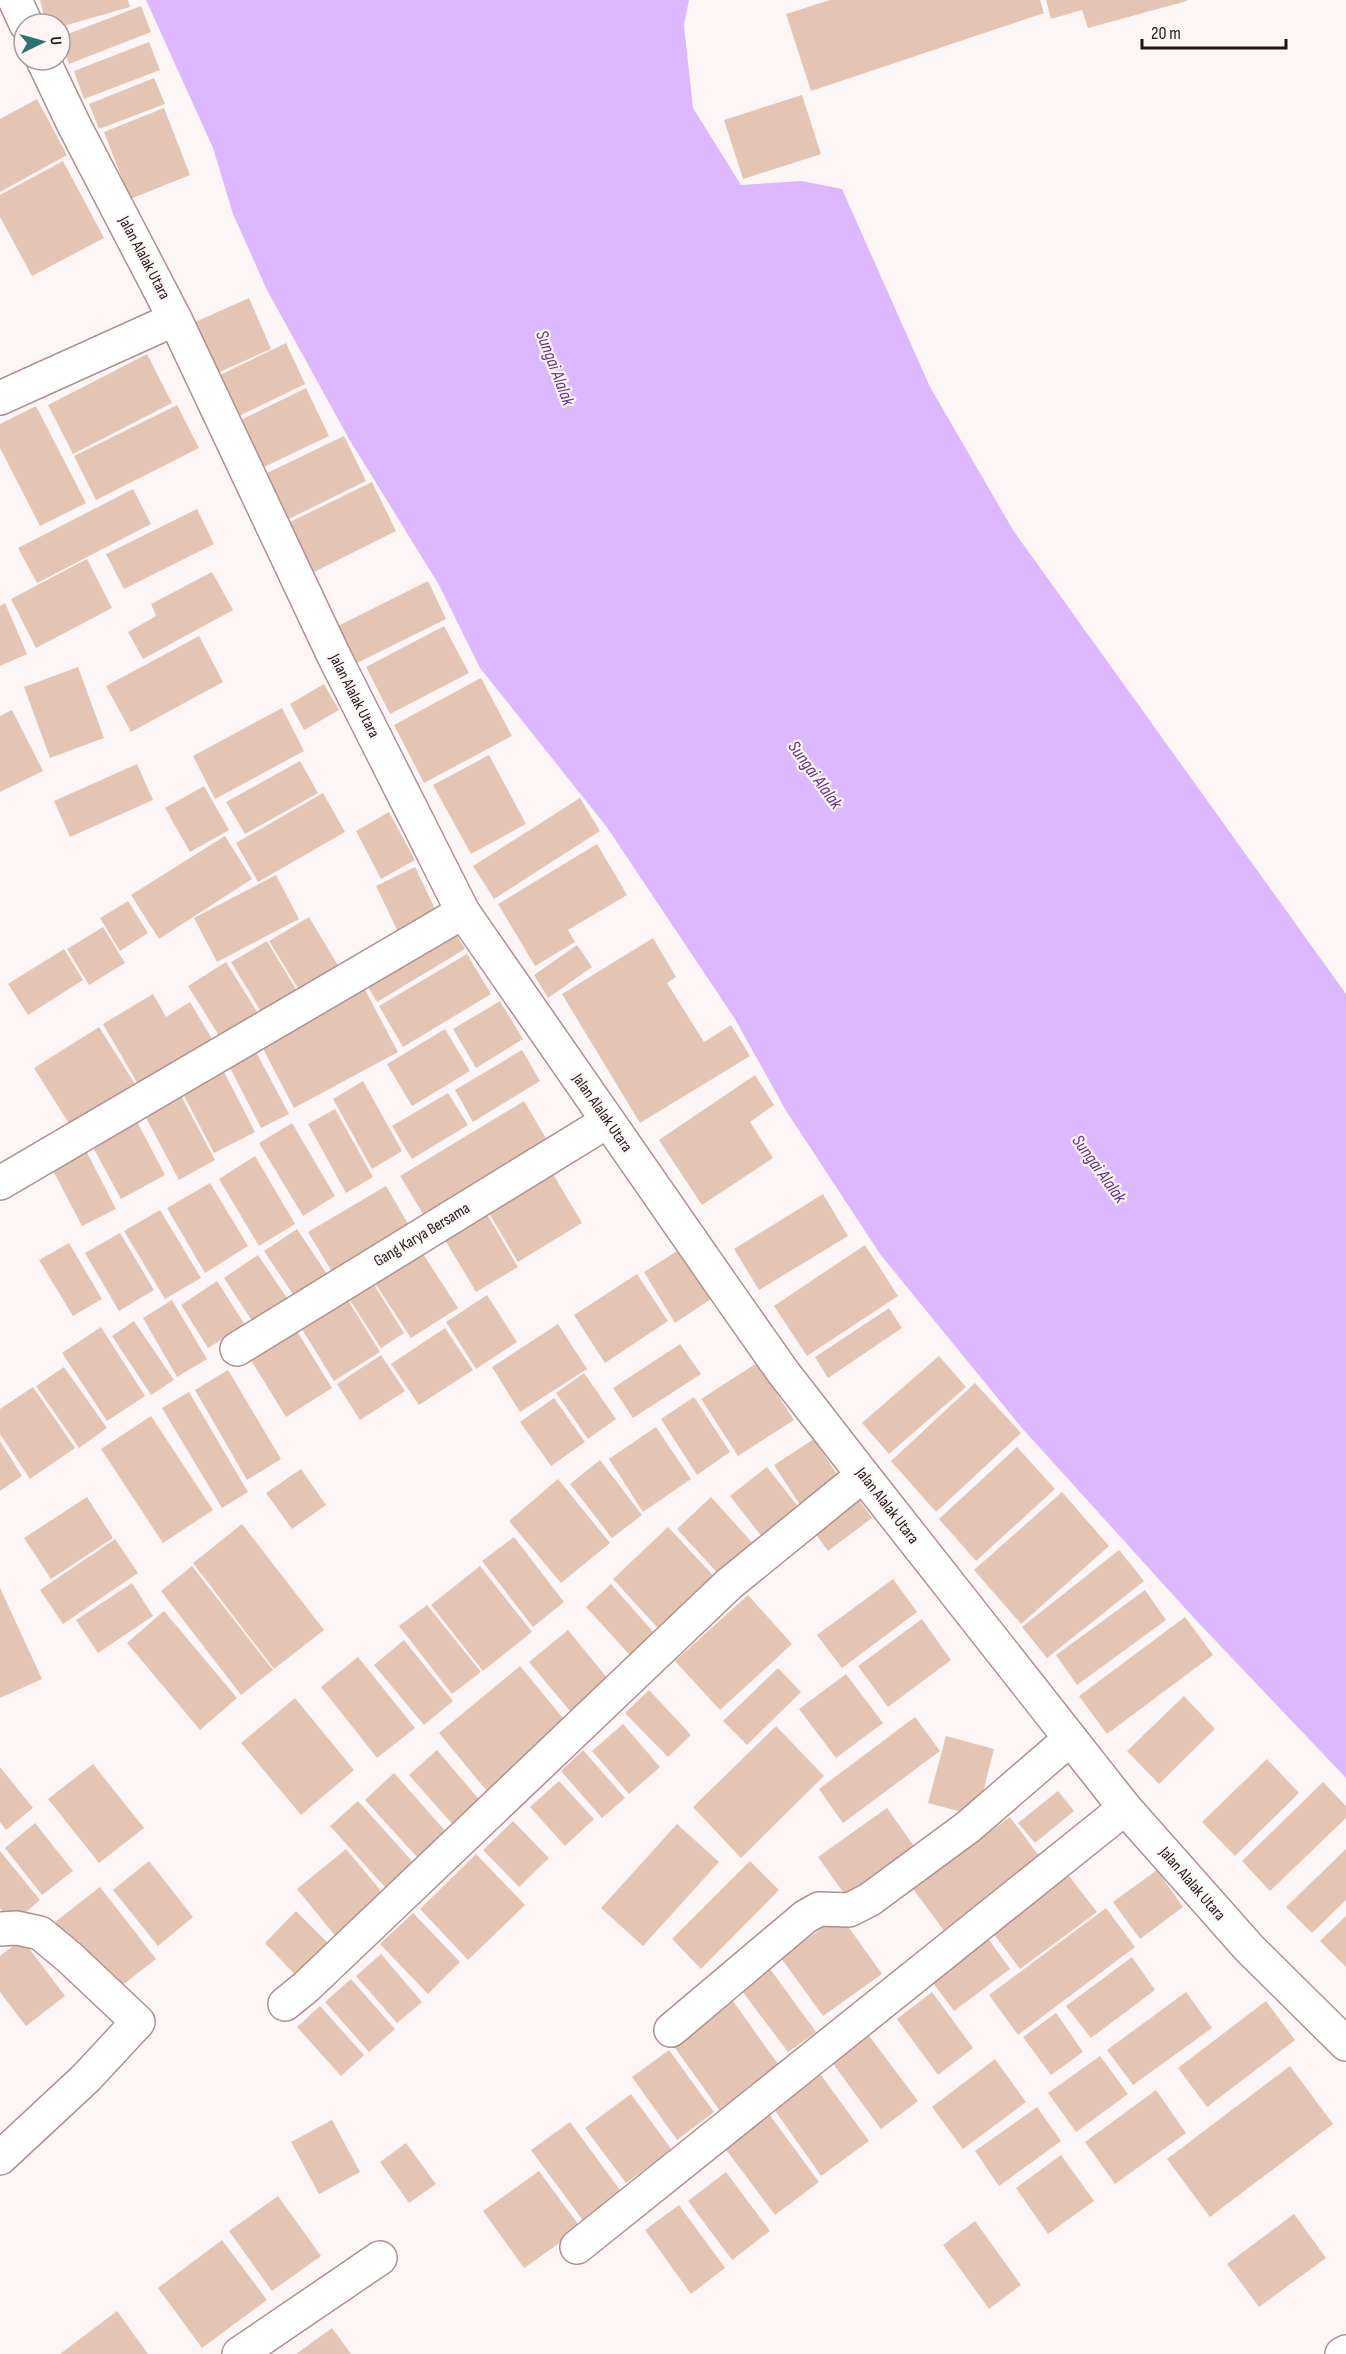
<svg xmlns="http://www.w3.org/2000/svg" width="1346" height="2354" font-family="'Sofia Sans Condensed',sans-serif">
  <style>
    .water { fill: #deb8fe }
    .building { fill: #e4c5b3 }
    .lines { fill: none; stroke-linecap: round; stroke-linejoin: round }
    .minor-casing { stroke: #b28f8f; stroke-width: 36 }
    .major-casing { stroke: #b28f8f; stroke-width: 36 }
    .minor { stroke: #fff; stroke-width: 33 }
    .major { stroke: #fff; stroke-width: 33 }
    .labels { text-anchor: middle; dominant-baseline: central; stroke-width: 4.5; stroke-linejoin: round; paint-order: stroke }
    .street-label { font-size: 16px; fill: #221515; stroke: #fef6f6 }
    .water-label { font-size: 18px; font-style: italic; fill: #623282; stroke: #fef6f6 }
  </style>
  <rect width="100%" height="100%" fill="#fef6f6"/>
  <!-- water -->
  <polygon class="water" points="146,0 689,0 684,25 693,108 741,185 802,181 842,189 930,387 1013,530 1346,994 1346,1778 1193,1617 1021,1427 880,1254 785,1109 735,1019 606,826 480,668 439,585 349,439 267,290 233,214 213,148"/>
  <!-- building -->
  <g class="building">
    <polygon points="40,0 128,0 130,7 60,27 60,24 46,24"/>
    <polygon points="830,0 1040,0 1044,13 811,91 786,14"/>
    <polygon points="1046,0 1187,0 1187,1 1088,28 1082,10 1051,19"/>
    <polygon points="141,6 151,32 69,64 60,37"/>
    <polygon points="149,42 160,70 84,99 74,71"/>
    <polygon points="154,78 165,104 99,129 89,104"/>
    <polygon points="802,95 821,154 743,179 724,120"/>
    <polygon points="37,99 67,155 0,192 0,119"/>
    <polygon points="164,108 190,175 130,199 104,132"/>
    <polygon points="63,161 104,238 32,276 0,217 0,195"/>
    <polygon points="249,298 271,349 215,374 193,323"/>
    <polygon points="286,343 305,384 239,416 220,375"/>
    <polygon points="147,354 172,403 73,454 48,405"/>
    <polygon points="306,388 329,436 264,467 241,420"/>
    <polygon points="177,405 199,448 96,500 74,456"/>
    <polygon points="36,406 86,503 40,526 0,448 0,424"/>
    <polygon points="344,436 366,481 289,519 267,473"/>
    <polygon points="372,482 396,531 314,572 290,522"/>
    <polygon points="133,489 151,524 37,583 18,548"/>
    <polygon points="197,509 214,544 124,589 106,554"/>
    <polygon points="87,559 112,608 36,648 11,599"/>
    <polygon points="212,572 233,610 143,659 128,632 156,616 151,604"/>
    <polygon points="428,581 446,619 355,664 338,626"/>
    <polygon points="5,603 27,654 0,666 0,606"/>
    <polygon points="444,626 469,673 390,714 366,667"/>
    <polygon points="199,636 223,682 131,732 106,686"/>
    <polygon points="78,667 104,738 50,758 24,687"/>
    <polygon points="481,678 512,736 424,783 394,725"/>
    <polygon points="324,684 339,710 304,730 290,704"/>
    <polygon points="282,708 304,751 215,799 193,756"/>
    <polygon points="12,710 43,771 0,792 0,716"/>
    <polygon points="489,755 526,824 471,854 433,785"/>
    <polygon points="300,761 318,793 245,834 226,802"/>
    <polygon points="137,764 153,800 70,837 54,801"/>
    <polygon points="204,786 229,830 190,852 165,808"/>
    <polygon points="323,793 345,832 258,882 236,843"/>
    <polygon points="580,798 600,831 494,899 473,866"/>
    <polygon points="389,812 415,860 381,879 356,831"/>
    <polygon points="225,836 252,879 159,939 131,895"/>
    <polygon points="597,844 627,895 568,930 575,942 535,966 498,904"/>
    <polygon points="415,867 438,915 399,934 376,886"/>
    <polygon points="276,875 299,919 217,962 194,918"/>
    <polygon points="128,901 148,933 120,951 100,918"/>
    <polygon points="309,917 343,974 304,998 269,941"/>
    <polygon points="450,924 465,949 377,1002 362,977"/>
    <polygon points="103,927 125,963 89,985 67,949"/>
    <polygon points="653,938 676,977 667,983 704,1042 731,1025 750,1056 640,1123 562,994"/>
    <polygon points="267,941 300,996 265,1018 231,962"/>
    <polygon points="577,945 592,967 548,998 534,975"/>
    <polygon points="64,949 83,980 28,1015 8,984"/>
    <polygon points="467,954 491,994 403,1047 379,1006"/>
    <polygon points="226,962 261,1018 223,1042 188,986"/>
    <polygon points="363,986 398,1052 294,1108 259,1041"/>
    <polygon points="153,994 166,1017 190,1002 217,1047 142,1091 103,1024"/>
    <polygon points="500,1001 523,1039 476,1068 453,1029"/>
    <polygon points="99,1027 140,1092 75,1133 34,1068"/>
    <polygon points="445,1029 470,1071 412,1106 387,1064"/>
    <polygon points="255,1050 289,1114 261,1128 228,1064"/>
    <polygon points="522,1050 540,1081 473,1122 455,1090"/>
    <polygon points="223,1070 255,1132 214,1153 182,1092"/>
    <polygon points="755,1075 774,1105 750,1122 773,1158 702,1205 659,1140"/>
    <polygon points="363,1081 402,1151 372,1169 333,1099"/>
    <polygon points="179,1092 215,1160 179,1180 143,1112"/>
    <polygon points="448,1093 468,1125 412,1159 392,1126"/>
    <polygon points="524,1101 551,1147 428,1222 400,1176"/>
    <polygon points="335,1109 373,1177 346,1193 308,1124"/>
    <polygon points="134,1116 165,1175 121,1199 89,1140"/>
    <polygon points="292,1123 335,1196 303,1216 259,1143"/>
    <polygon points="82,1143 116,1209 82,1226 48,1161"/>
    <polygon points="255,1156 295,1224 259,1246 219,1179"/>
    <polygon points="547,1164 582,1223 518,1262 483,1203"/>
    <polygon points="210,1183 248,1246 205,1273 167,1208"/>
    <polygon points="386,1186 414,1234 337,1280 308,1232"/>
    <polygon points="823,1194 848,1236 759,1290 734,1249"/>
    <polygon points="481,1204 518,1267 476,1292 439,1230"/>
    <polygon points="160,1210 201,1278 165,1299 124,1231"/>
    <polygon points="297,1229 333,1283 300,1305 264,1251"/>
    <polygon points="120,1233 154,1290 119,1311 85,1253"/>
    <polygon points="69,1243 102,1299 73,1316 39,1260"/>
    <polygon points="416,1243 458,1308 411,1338 369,1274"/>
    <polygon points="865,1245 898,1296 807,1356 774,1306"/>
    <polygon points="679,1250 711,1299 675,1323 644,1272"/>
    <polygon points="258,1255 289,1301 254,1324 224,1278"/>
    <polygon points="366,1272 404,1333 381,1348 342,1288"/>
    <polygon points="637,1274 668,1321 605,1363 574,1315"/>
    <polygon points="217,1281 245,1325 208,1348 181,1305"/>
    <polygon points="341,1289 380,1352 334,1381 295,1318"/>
    <polygon points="487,1295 517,1342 476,1369 446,1322"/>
    <polygon points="172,1300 207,1359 177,1377 143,1318"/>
    <polygon points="889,1308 902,1328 828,1378 815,1357"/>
    <polygon points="289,1318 332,1388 286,1417 243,1347"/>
    <polygon points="134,1321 174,1380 151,1395 112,1336"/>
    <polygon points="558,1324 587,1369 520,1412 492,1367"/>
    <polygon points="101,1327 145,1396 107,1421 62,1353"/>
    <polygon points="445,1328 473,1370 419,1405 391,1364"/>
    <polygon points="680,1344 701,1374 633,1418 613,1388"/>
    <polygon points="381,1355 405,1391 360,1420 337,1384"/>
    <polygon points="939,1356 966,1387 889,1454 862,1423"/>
    <polygon points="757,1363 794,1420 738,1456 701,1399"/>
    <polygon points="64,1367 107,1428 79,1448 36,1386"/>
    <polygon points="228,1370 281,1459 247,1480 195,1390"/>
    <polygon points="584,1373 616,1419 588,1439 556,1393"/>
    <polygon points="975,1383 1021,1433 936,1512 891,1461"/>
    <polygon points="33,1387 75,1448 30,1479 0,1434 0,1409"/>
    <polygon points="189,1392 248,1492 222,1508 162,1408"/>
    <polygon points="694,1397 730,1452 697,1475 661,1419"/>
    <polygon points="554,1398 585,1442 551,1466 520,1422"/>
    <polygon points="151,1416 213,1510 163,1543 101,1449"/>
    <polygon points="656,1427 691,1479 643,1512 609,1459"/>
    <polygon points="814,1439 844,1485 804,1511 774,1465"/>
    <polygon points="0,1441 22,1476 0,1491"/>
    <polygon points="1017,1447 1055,1489 976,1561 939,1519"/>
    <polygon points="600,1460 642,1515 612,1538 570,1484"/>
    <polygon points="767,1467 803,1513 766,1542 730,1496"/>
    <polygon points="301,1469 326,1505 292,1529 266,1493"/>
    <polygon points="558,1479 610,1543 561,1583 509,1521"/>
    <polygon points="851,1489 872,1518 828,1551 807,1522"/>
    <polygon points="1062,1492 1109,1546 1021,1624 974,1570"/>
    <polygon points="87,1497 113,1538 51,1579 24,1538"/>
    <polygon points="711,1497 757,1548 723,1579 677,1529"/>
    <polygon points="242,1524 324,1630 274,1669 193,1563"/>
    <polygon points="668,1527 722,1585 665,1636 613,1579"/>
    <polygon points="514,1537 564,1602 533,1627 482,1561"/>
    <polygon points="115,1539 138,1573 63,1624 40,1590"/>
    <polygon points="1119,1550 1144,1581 1047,1658 1022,1627"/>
    <polygon points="192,1566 273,1670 241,1695 161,1591"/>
    <polygon points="480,1566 532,1632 483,1671 431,1605"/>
    <polygon points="893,1579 917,1612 842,1668 817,1635"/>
    <polygon points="132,1583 153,1616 98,1653 76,1620"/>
    <polygon points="611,1584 663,1643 639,1665 586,1607"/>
    <polygon points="0,1588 42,1679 0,1698"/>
    <polygon points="1145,1590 1166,1620 1077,1685 1056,1655"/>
    <polygon points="748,1595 792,1644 720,1710 675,1661"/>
    <polygon points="427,1605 481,1672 452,1694 399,1626"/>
    <polygon points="164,1611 237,1698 200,1730 127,1643"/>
    <polygon points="1185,1617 1213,1655 1107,1734 1079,1696"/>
    <polygon points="922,1619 951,1660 888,1707 858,1666"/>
    <polygon points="568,1630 613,1685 575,1717 529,1662"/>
    <polygon points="404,1640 453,1701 424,1725 374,1665"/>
    <polygon points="358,1657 415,1728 377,1758 321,1687"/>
    <polygon points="520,1666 572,1729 491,1796 439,1733"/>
    <polygon points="778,1668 801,1692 747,1745 723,1721"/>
    <polygon points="846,1674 883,1723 836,1758 799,1709"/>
    <polygon points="649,1690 691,1735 668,1757 625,1713"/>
    <polygon points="1184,1696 1215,1729 1159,1784 1127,1751"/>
    <polygon points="295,1698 354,1770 301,1815 241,1743"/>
    <polygon points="915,1717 940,1751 843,1823 819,1789"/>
    <polygon points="623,1724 660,1767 629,1794 592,1751"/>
    <polygon points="776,1726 824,1776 741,1858 693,1807"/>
    <polygon points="946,1736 994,1749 977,1816 928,1803"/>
    <polygon points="437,1750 482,1803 455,1827 409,1775"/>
    <polygon points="583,1750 625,1798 602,1818 561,1771"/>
    <polygon points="1267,1759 1299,1793 1235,1856 1202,1822"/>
    <polygon points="93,1764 144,1828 99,1863 48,1799"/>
    <polygon points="0,1767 33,1808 6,1830 0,1822"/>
    <polygon points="394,1773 455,1842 427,1868 365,1800"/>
    <polygon points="559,1781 594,1819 565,1846 530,1807"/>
    <polygon points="1323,1782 1346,1806 1346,1818 1270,1891 1242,1861"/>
    <polygon points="1058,1791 1074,1811 1035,1843 1018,1823"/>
    <polygon points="358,1801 420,1870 392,1895 330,1826"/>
    <polygon points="887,1808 918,1852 850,1902 818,1857"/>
    <polygon points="1010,1817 1042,1860 945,1932 913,1889"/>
    <polygon points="513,1821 549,1858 519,1887 483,1850"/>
    <polygon points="35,1823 73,1871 42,1895 5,1848"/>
    <polygon points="677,1824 719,1862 643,1946 601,1908"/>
    <polygon points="346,1849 391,1903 342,1944 297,1889"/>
    <polygon points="1346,1849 1346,1900 1312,1933 1286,1907"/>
    <polygon points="0,1851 40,1900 13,1923 0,1908"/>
    <polygon points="476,1854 525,1905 468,1960 420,1909"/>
    <polygon points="149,1861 193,1917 158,1946 113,1890"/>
    <polygon points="750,1861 779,1890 701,1969 672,1939"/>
    <polygon points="1157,1870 1183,1907 1140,1939 1113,1902"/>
    <polygon points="1069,1876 1097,1912 1020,1969 993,1933"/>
    <polygon points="100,1887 156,1959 111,1994 55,1922"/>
    <polygon points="1106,1908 1135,1947 1018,2035 989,1995"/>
    <polygon points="296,1911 335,1950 302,1982 265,1943"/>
    <polygon points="413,1913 460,1962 428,1994 380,1944"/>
    <polygon points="840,1915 882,1974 823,2016 781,1958"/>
    <polygon points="1346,1916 1346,1967 1320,1941"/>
    <polygon points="984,1933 1010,1969 954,2011 927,1975"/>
    <polygon points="22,1939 65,1996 26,2026 0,1992 0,1956"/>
    <polygon points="381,1954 422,2002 397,2023 356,1976"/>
    <polygon points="1132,1957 1155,1990 1091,2038 1066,2006"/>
    <polygon points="768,1966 816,2032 788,2052 739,1987"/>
    <polygon points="351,1979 395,2029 369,2052 325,2002"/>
    <polygon points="932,1992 973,2048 938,2075 897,2019"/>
    <polygon points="1186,1992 1212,2028 1133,2085 1107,2050"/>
    <polygon points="730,1997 783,2071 723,2115 670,2041"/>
    <polygon points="1266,2001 1295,2040 1207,2107 1178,2068"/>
    <polygon points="320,2006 364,2055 341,2076 297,2027"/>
    <polygon points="1056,2013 1083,2052 1051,2075 1023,2037"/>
    <polygon points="867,2033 918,2101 881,2129 831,2061"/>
    <polygon points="669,2050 714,2112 677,2140 632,2077"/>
    <polygon points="1100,2056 1128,2094 1076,2132 1048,2093"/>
    <polygon points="995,2059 1026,2102 963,2149 932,2107"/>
    <polygon points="1290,2066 1333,2124 1210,2217 1167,2159"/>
    <polygon points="821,2075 869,2141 821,2176 774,2109"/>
    <polygon points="1156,2090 1186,2133 1115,2184 1085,2142"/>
    <polygon points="631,2094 672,2150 626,2183 585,2128"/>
    <polygon points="1037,2107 1061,2141 999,2186 975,2151"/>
    <polygon points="769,2114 819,2182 775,2215 724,2147"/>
    <polygon points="332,2120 360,2172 319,2194 291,2142"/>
    <polygon points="570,2122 625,2197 587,2226 531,2150"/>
    <polygon points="406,2143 436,2184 409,2203 380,2162"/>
    <polygon points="1061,2155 1094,2201 1048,2234 1016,2188"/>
    <polygon points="539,2171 581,2228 524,2268 483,2211"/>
    <polygon points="726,2172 770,2231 732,2260 688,2201"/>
    <polygon points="278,2196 321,2256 272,2291 229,2231"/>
    <polygon points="679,2205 725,2268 691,2294 645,2230"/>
    <polygon points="1294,2214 1326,2258 1259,2307 1227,2264"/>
    <polygon points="975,2221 1021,2285 989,2309 943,2245"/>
    <polygon points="222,2240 267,2300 202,2348 158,2288"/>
    <polygon points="117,2311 148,2354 60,2354"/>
    <polygon points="332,2328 351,2354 296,2354"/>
  </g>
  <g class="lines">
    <defs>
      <g id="minor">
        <polyline points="0,398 175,319"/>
        <polyline points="0,1183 463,912"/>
        <polyline points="237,1349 608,1121"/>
        <polyline points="0,1929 17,1928 40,1933 69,1957 138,2022 86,2078 0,2158"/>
        <polyline points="285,2004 306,1987 729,1584 863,1475"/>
        <polyline points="671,2030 805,1917 819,1909 849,1910 869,1900 968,1827 1070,1739"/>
        <polyline points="577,2247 1125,1808"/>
        <polyline points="239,2354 380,2258"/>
        <polyline points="1342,2354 1346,2352"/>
      </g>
      <g id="major">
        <polyline points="15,0 26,24"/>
        <polyline points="43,60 74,125 175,319 334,656 463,912 724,1288 783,1372 863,1475 1125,1808 1249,1948 1346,2044"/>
      </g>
    </defs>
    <!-- minor casing -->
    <use href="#minor" class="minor-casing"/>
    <!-- major casing -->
    <use href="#major" class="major-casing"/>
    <!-- minor -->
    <use href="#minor" class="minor"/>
    <!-- major -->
    <use href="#major" class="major"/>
  </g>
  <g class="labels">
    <!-- street labels -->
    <g class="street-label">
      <text transform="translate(144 258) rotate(62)">Jalan Alalak Utara</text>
      <text transform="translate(354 696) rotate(63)">Jalan Alalak Utara</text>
      <text transform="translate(602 1113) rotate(55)">Jalan Alalak Utara</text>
      <text transform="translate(422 1235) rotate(-31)">Gang Karya Bersama</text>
      <text transform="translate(887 1506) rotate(52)">Jalan Alalak Utara</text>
      <text transform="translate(1192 1884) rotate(49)">Jalan Alalak Utara</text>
    </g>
    <!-- water labels -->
    <g class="water-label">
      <text transform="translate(555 368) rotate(69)">Sungai Alalak</text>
      <text transform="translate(815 775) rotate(54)">Sungai Alalak</text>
      <text transform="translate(1099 1169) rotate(54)">Sungai Alalak</text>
    </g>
  </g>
  <!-- north arrow -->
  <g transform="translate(42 42) rotate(85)"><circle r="28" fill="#fef6f6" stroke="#a69c9c" stroke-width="1.5"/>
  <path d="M0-4.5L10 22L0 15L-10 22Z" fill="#2a736e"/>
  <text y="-9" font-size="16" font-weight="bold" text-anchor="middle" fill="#221515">U</text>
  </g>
  <!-- scale -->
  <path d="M1142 39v9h144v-9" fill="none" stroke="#221515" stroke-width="3"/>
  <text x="1151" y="39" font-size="18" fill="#221515" stroke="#fef6f6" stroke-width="4.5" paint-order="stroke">20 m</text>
</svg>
